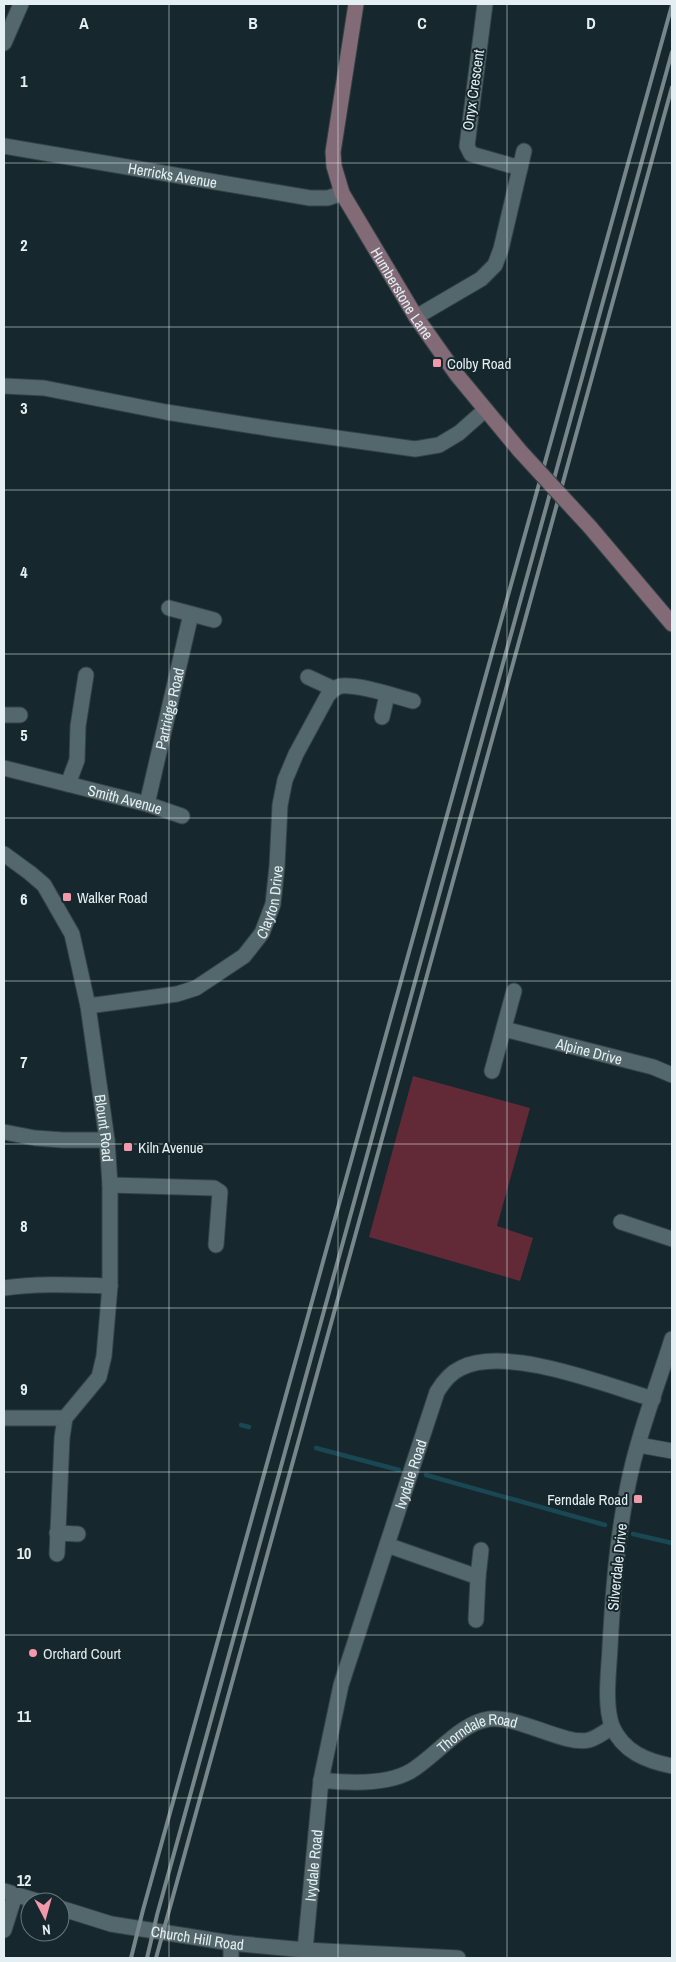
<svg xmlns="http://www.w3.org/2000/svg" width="676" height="1962" font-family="'Archivo Narrow',sans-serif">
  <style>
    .green { fill: #612a36 }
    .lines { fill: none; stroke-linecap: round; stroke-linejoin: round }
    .stream { stroke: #194753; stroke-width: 4.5 }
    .street-casing { stroke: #344246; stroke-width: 17 }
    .secondary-casing { stroke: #344246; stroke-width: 17 }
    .street { stroke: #54676d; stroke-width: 15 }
    .secondary { stroke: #826a77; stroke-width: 15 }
    .rail { stroke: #77868a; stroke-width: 4 }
    .secondary-bridge-casing { stroke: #344246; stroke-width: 17; stroke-linecap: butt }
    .secondary-bridge { stroke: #826a77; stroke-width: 15 }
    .grid { fill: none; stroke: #e3eff2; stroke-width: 1; stroke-opacity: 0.55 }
    .poi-dot { fill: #f39aaa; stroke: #16282d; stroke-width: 2 }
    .labels { text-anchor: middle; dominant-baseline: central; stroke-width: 4; stroke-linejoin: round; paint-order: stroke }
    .street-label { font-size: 15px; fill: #e3eff2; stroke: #16282d }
    .poi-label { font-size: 15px; fill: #e3eff2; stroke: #16282d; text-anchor: start }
    .grid-label { font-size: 16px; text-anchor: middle; font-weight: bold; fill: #e3eff2; stroke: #16282d; stroke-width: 4; stroke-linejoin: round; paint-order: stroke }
  </style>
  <rect width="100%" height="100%" fill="#16282d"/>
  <!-- green -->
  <polygon class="green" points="413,1076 530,1108 497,1226 533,1238 520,1281 369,1237"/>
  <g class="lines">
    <!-- stream -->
    <g class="stream">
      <polyline points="241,1425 249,1427"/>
      <polyline points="316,1448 399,1470"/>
      <polyline points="426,1475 605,1525"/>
      <polyline points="633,1534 672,1543"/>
    </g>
    <defs>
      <g id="street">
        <polyline points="485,4 467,146 471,154 520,168"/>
        <polyline points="4,43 21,4"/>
        <path id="s1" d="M4,146L310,198H328L342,193"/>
        <polyline points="416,317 481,279 495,265 501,249 524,151"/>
        <polyline points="4,386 44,388 166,412 273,429 415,449 439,445 459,433 485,410"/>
        <polyline points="169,608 214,620"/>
        <polyline points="308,677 334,689"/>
        <polyline points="4,715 20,715"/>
        <polyline points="382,717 387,695"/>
        <path id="s2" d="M4,768L147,804L182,816"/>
        <polyline points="68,784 77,760 78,726 86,675"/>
        <path id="s3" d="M147,804L191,614"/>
        <path id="s4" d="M4,854L30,873L44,885L72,934L88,1006L107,1140L110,1185V1286L104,1356L99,1377L65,1418L62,1438L57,1554"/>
        <path id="s5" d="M88,1006L177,994L196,988L244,956L262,933L273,904L277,866L280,805L285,780L296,754L328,695C332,691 335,687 341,686C359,684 394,696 413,701"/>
        <path id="s6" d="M504,1029L653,1067L672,1075"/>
        <polyline points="492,1071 514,991"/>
        <polyline points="4,1132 35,1138 63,1140 107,1140"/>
        <polyline points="110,1185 214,1188 220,1192 216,1245"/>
        <polyline points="621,1222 672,1239"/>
        <path d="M4,1288C39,1283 74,1285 110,1286"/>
        <path d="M672,1339C657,1387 638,1435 628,1485C617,1538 613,1592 610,1647C609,1670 604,1704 612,1726C623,1752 647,1761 672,1766"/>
        <polyline points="4,1418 65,1418"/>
        <polyline points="639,1445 672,1451"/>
        <polyline points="57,1533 78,1534"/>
        <polyline points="387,1545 478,1577"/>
        <polyline points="476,1620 478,1577 481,1550"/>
        <path id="s7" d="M321,1780L341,1685L437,1392C443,1382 450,1373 461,1368C506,1345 606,1385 653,1399"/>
        <polyline points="4,1891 40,1902"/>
        <path id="s8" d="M60,1908L111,1924L231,1943L305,1950L458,1958"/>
        <polyline points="4,1930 15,1895"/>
        <path id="s9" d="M305,1950L321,1780C347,1783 387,1785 411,1771C435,1757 460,1723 489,1719C518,1715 565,1746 589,1740C597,1738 606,1731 612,1727"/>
        <polyline points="231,1958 231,1943"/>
      </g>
      <g id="secondary">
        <path id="s10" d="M356,4L333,152L334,166L342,193L416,317L457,375L520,451"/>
        <polyline points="590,527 672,624"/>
      </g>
    </defs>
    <!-- street casing -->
    <use href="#street" class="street-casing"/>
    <!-- secondary casing -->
    <use href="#secondary" class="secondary-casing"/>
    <!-- street -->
    <use href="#street" class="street"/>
    <!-- secondary -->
    <use href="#secondary" class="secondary"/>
    <!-- rail -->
    <g class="rail">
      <polyline points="131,1958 143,1910 672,5"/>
      <polyline points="147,1958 157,1915 672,52"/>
      <polyline points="156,1958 672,87"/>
    </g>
    <defs>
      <polyline id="secondary-bridge" points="520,451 590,527"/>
    </defs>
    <!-- secondary-bridge casing -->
    <use href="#secondary-bridge" class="secondary-bridge-casing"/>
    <!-- secondary-bridge -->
    <use href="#secondary-bridge" class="secondary-bridge"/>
  </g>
  <!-- grid -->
  <path class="grid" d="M169,4V1958M338,4V1958M507,4V1958M4,163H672M4,327H672M4,490H672M4,654H672M4,818H672M4,981H672M4,1144H672M4,1308H672M4,1472H672M4,1635H672M4,1798H672"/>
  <!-- markers -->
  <g class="poi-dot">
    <rect x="432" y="358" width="10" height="10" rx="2.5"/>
    <rect x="62" y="892" width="10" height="10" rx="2.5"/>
    <rect x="123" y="1142" width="10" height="10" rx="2.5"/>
    <rect x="633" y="1494" width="10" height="10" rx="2.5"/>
    <circle cx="33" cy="1653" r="5"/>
  </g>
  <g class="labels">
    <!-- street labels -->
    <g class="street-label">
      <text transform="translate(473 90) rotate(-82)">Onyx Crescent</text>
      <text stroke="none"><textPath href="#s1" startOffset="171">Herricks Avenue</textPath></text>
      <text stroke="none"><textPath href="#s10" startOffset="309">Humberstone Lane</textPath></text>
      <text stroke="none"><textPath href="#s3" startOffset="98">Partridge Road</textPath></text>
      <text stroke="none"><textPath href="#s2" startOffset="125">Smith Avenue</textPath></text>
      <text stroke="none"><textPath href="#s5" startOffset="229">Clayton Drive</textPath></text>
      <text stroke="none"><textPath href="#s6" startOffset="88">Alpine Drive</textPath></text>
      <text stroke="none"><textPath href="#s4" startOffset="304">Blount Road</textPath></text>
      <text stroke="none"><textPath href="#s7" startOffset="319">Ivydale Road</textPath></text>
      <text transform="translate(617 1567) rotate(-84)">Silverdale Drive</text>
      <text stroke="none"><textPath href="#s9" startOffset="342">Thorndale Road</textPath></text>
      <text stroke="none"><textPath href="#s9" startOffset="85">Ivydale Road</textPath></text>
      <text stroke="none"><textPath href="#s8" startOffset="141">Church Hill Road</textPath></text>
    </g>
    <!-- poi labels -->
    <g class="poi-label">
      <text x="447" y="363">Colby Road</text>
      <text x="77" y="897">Walker Road</text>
      <text x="138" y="1147">Kiln Avenue</text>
      <text x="628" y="1499" text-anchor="end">Ferndale Road</text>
      <text x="43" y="1653">Orchard Court</text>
    </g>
  </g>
  <g class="grid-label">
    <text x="84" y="29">A</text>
    <text x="253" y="29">B</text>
    <text x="422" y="29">C</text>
    <text x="591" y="29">D</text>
    <text x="24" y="87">1</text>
    <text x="24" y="251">2</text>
    <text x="24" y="414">3</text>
    <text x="24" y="578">4</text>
    <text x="24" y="741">5</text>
    <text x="24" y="905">6</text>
    <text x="24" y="1068">7</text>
    <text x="24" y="1232">8</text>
    <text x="24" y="1395">9</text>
    <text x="24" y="1559">10</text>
    <text x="24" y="1722">11</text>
    <text x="24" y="1886">12</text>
  </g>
  <!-- border -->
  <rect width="676" height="1962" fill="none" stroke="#e3eff2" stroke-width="10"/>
  <!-- north arrow -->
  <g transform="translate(45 1917) rotate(174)"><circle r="24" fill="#16282d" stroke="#68787c"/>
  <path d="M0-4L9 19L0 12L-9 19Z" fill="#f39aaa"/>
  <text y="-8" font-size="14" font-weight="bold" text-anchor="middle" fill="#e3eff2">N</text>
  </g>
</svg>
